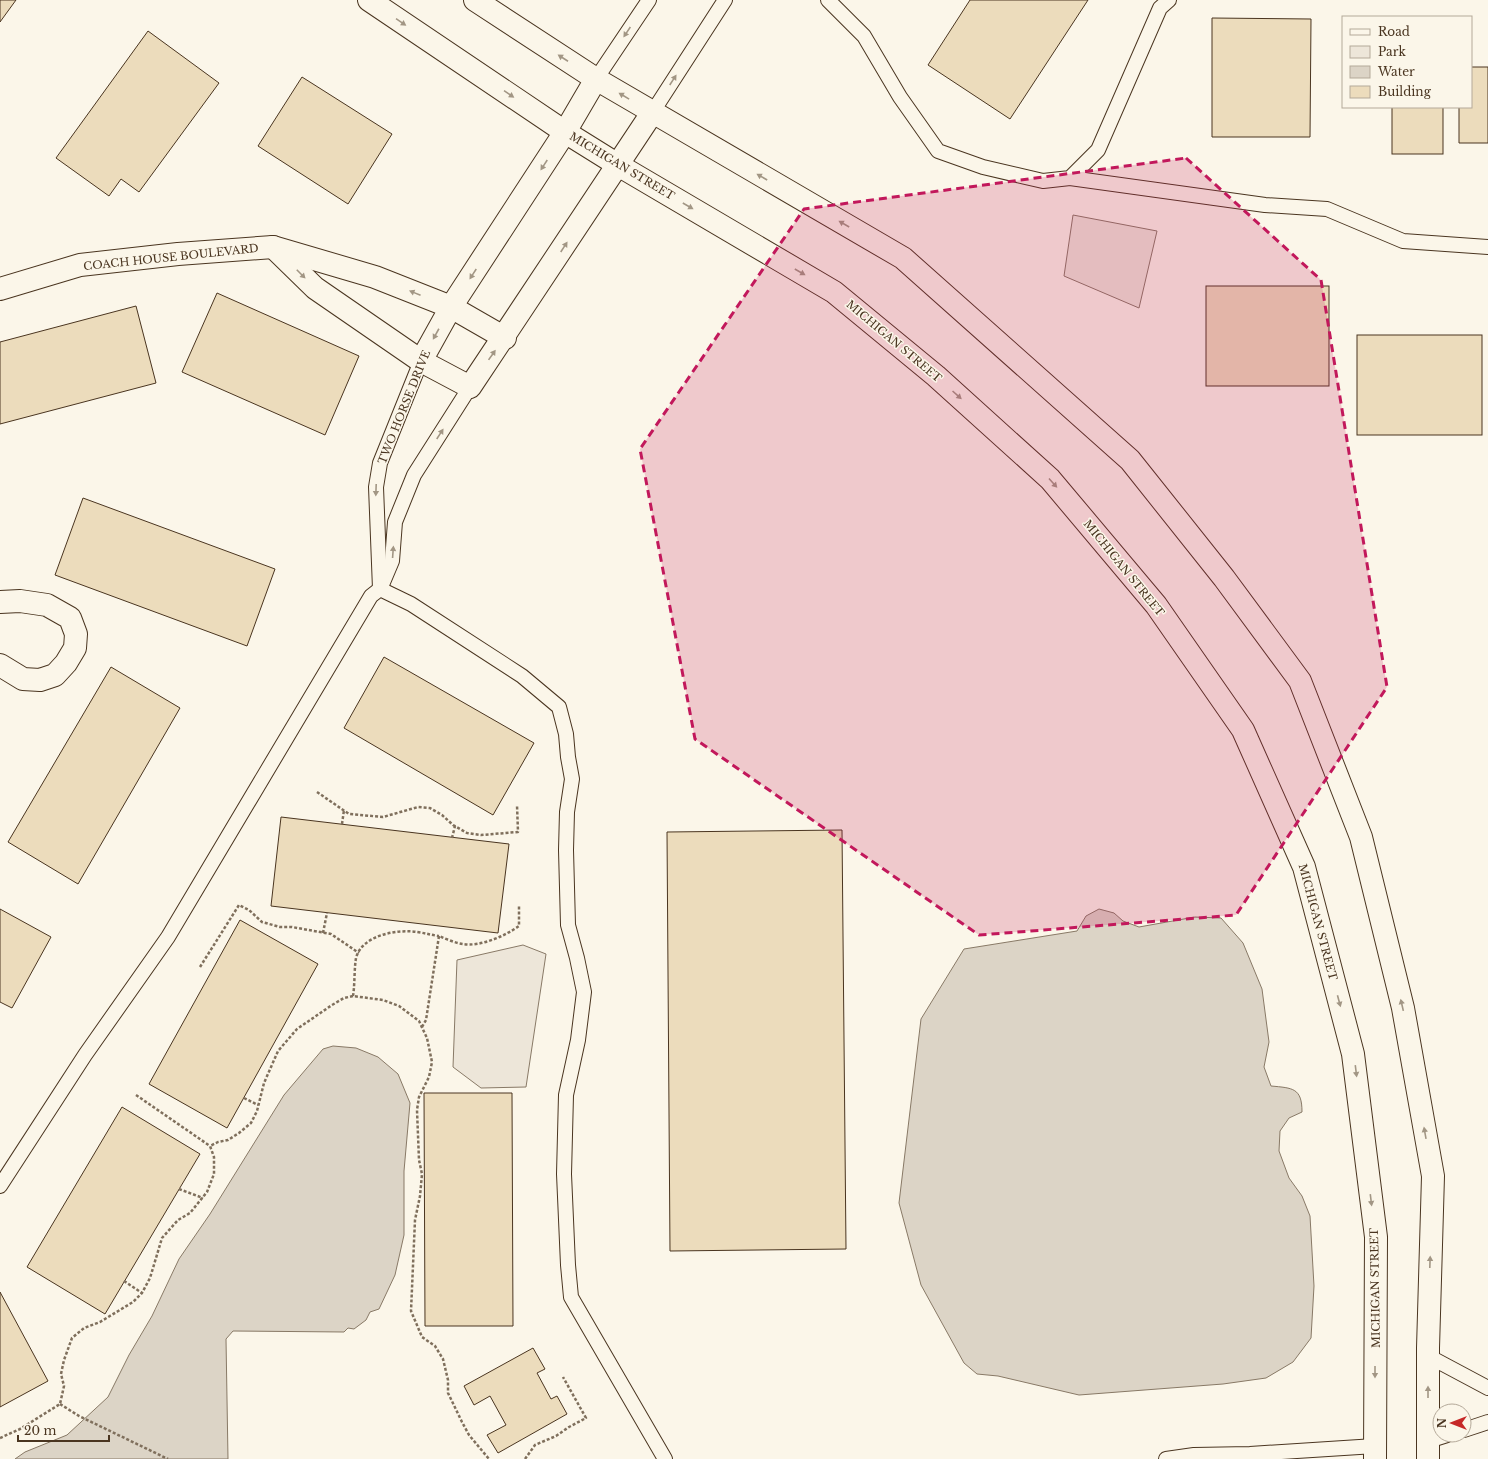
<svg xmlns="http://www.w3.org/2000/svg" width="1488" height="1459" font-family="'Libre Baskerville',serif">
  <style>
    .green { fill: #ede6d9; stroke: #887966 }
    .water { fill: #dcd4c6; stroke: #887966 }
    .building { fill: #ecdcbc; stroke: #4a3520 }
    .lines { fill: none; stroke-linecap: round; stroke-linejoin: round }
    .service-casing { stroke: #4a3520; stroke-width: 16 }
    .minor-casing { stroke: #4a3520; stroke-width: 24 }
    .tertiary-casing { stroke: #4a3520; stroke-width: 24 }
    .path { stroke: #7f6f5c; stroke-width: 2.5; stroke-dasharray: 3 2; stroke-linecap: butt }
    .service { stroke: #fbf6e9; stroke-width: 14 }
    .minor { stroke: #fbf6e9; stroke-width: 22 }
    .tertiary { stroke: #fbf6e9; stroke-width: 22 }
    .oneway { fill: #a29684 }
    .marked { fill: #c2185b; fill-opacity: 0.2; stroke: #c2185b; stroke-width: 3; stroke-dasharray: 8 5; stroke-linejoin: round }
    .labels { text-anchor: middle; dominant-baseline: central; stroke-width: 3; stroke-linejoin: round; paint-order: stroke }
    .street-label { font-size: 11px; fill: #4a3520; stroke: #fbf6e9 }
  </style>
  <rect width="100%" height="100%" fill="#fbf6e9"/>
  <!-- green -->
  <g class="green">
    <polygon points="1073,215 1157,231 1139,308 1064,276"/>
    <polygon points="523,945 546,954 526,1087 481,1088 453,1067 457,960"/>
  </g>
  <!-- water -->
  <g class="water">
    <path d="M1099,909L1114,913L1123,921L1139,927L1195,917L1221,918L1243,943L1262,989L1269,1042L1264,1067L1271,1086C1293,1088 1302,1088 1302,1112L1289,1118L1280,1131L1279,1151L1289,1178L1302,1196L1310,1216L1314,1286L1311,1338L1293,1362L1266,1378L1223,1384L1079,1395L998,1376L977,1374L964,1363L921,1285L899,1203L921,1019L964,949L1077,931L1086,916Z"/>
    <polygon points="333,1046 356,1048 378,1057 398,1074 410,1103 404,1171 404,1235 395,1275 379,1309 370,1312 366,1320 354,1329 348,1328 344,1332 233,1331 226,1339 228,1459 15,1459 25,1452 67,1435 108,1397 129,1355 152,1316 179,1259 210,1214 284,1095 323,1049"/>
  </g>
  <!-- building -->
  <g class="building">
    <polygon points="0,0 16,0 0,22"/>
    <polygon points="970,0 1088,0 1010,119 928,65"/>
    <polygon points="1212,18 1311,19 1310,137 1212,137"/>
    <polygon points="148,31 219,83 139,192 121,179 109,196 56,158"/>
    <polygon points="1471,67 1488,67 1488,143 1459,143 1459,107 1471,107"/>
    <polygon points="302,77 392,134 348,204 258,146"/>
    <rect x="1392" y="107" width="51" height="47"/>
    <rect x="1206" y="286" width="123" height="100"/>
    <polygon points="217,293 359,356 325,435 182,372"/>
    <polygon points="136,306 156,383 0,424 0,342"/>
    <rect x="1357" y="335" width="125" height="100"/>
    <polygon points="83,498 275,569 247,646 55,575"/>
    <polygon points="384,657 534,743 493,815 344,728"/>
    <polygon points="111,667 180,708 78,884 8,842"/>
    <polygon points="281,817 509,844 498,933 271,906"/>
    <polygon points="842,830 846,1249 670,1251 667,832"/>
    <polygon points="0,909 51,937 12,1008 0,1002"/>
    <polygon points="240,920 318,964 227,1128 149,1084"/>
    <polygon points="424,1093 512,1093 513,1326 425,1326"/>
    <polygon points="122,1107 200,1154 105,1314 27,1267"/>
    <polygon points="0,1292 48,1381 0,1407"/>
    <polygon points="533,1348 545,1369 537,1373 551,1399 557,1396 567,1414 498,1453 487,1435 506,1425 490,1396 474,1405 464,1386"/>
  </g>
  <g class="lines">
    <defs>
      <g id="service">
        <polyline points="828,0 864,36 900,97 938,151 983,167 1043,181 1070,178 1098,150 1160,8 1169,0"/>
        <polyline points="596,79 649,0"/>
        <polyline points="652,113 725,0"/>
        <polyline points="1070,178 1265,205 1327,209 1403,241 1488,247"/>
        <polyline points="381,587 392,561 395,522 414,475 470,387"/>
        <polyline points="380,589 376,487 380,463 421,361"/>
        <polyline points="0,1186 85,1055 168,937 371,596 380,589 411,604 522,676 559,707 566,734 568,757 572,779 567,812 566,850 568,925 577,958 584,992 578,1040 566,1095 564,1174 568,1265 571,1297 665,1459"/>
        <polyline points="1428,1356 1488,1388"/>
        <polyline points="1464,1430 1488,1422"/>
        <polyline points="1428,1441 1447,1435"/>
        <polyline points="1166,1459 1194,1455 1250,1454 1375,1446"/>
      </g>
      <g id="minor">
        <polyline points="273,247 315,288 421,361 470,387 652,113"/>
        <polyline points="0,289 80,265 178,254 273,247 375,277 451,307 505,338"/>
        <polyline points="421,361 451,307 565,132 596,79"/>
        <polyline points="0,602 20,601 47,605 70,618 76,634 75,648 66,663 55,675 40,680 23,679 0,665"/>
      </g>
      <g id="tertiary">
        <polyline points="369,0 565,132 618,165 834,292 936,376 1050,479 1156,605 1243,730 1304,867 1353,1054 1376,1237 1375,1459"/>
        <polyline points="475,0 596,79 903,258 1130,460 1224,578 1300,681 1361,837 1403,1008 1433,1176 1428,1348 1428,1459"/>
      </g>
    </defs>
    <!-- service casing -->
    <use href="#service" class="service-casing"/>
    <!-- minor casing -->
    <use href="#minor" class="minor-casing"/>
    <!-- tertiary casing -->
    <use href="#tertiary" class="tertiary-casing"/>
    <!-- path -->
    <g class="path">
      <polyline points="317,792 349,814 383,817 418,807 430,808 442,815 453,825 467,833 481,835 518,832 517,805"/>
      <polyline points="342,824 344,810"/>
      <polyline points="452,838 455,826"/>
      <polyline points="323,933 327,913"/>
      <polyline points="200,967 239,905 249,910 262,922 280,927 292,927 331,934 359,953"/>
      <path d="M353,996C355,984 354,970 356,958C362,935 397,929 417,932C425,933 431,935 439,936"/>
      <path d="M422,1027L426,1020L439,936C446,939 455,943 463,944C480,947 505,936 519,926V905"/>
      <polyline points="136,1095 210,1146"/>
      <polyline points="244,1098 258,1105"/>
      <polyline points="179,1189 203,1198"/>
      <polyline points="124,1281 142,1293"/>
      <polyline points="60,1404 79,1416 168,1459"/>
      <polyline points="0,1438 20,1429 60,1404 64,1386 61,1374 64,1360 72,1338 84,1328 100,1322 133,1302 142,1293 150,1278 162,1238 178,1220 190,1213 207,1192 214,1174 214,1157 210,1146 218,1142 228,1140 239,1133 251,1123 257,1111 264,1083 278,1051 297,1029 332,1005 344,998 353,996 383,1000 399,1006 419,1021 427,1038 432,1062 429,1077 419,1097 417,1110 419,1160 422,1174 420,1196 415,1220 411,1311 422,1337 435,1346 443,1359 448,1380 448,1393 462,1422 469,1435 489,1459"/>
      <polyline points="525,1459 535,1445 556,1436 569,1427 586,1418 563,1377"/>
    </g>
    <!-- service -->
    <use href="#service" class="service"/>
    <!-- minor -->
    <use href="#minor" class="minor"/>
    <!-- tertiary -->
    <use href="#tertiary" class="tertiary"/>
  </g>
  <!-- one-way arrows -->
  <defs><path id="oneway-solid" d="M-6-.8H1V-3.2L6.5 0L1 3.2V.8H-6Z"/></defs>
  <g class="oneway">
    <use href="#oneway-solid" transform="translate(401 22) rotate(34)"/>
    <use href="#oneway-solid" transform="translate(627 32) rotate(124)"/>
    <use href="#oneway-solid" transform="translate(563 58) rotate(-147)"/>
    <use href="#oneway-solid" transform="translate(673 80) rotate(-57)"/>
    <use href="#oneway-solid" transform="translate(509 94) rotate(34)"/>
    <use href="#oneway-solid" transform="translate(624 96) rotate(-149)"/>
    <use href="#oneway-solid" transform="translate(544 165) rotate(123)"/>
    <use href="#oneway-solid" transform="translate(762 177) rotate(-150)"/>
    <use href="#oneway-solid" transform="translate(688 206) rotate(30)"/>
    <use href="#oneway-solid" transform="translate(844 224) rotate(-150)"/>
    <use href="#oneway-solid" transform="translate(564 247) rotate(-57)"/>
    <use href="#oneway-solid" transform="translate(800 272) rotate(30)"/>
    <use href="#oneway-solid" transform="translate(301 274) rotate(45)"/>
    <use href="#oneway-solid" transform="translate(473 274) rotate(123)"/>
    <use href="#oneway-solid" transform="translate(415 293) rotate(-158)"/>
    <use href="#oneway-solid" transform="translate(436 334) rotate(119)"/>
    <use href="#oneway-solid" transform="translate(492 355) rotate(-55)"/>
    <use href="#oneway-solid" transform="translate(957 395) rotate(42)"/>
    <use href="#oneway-solid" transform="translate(440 434) rotate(-57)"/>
    <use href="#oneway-solid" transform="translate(1053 483) rotate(48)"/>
    <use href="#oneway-solid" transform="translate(376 490) rotate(92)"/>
    <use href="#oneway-solid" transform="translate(393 552) rotate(-86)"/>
    <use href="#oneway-solid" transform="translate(1339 1001) rotate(75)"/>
    <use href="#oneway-solid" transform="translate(1402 1005) rotate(-103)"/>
    <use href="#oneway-solid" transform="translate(1356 1071) rotate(83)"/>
    <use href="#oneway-solid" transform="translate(1425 1133) rotate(-100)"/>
    <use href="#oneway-solid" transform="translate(1371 1200) rotate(83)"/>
    <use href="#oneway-solid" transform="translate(1430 1262) rotate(-88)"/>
    <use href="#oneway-solid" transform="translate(1375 1372) rotate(90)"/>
    <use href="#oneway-solid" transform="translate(1428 1392) rotate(-90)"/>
  </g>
  <!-- marked area -->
  <path class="marked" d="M1186,158L1321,280L1387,687L1236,915L979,935L695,739L640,449L804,209Z"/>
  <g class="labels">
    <!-- street labels -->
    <g class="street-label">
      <text transform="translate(622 166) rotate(31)">MICHIGAN STREET</text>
      <text transform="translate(171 257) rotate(-6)">COACH HOUSE BOULEVARD</text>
      <text transform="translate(894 341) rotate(40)">MICHIGAN STREET</text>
      <text transform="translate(404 407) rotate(-68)">TWO HORSE DRIVE</text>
      <text transform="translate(1124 568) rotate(51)">MICHIGAN STREET</text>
      <text transform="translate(1318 922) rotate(75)">MICHIGAN STREET</text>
      <text transform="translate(1375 1288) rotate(-91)">MICHIGAN STREET</text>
    </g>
  </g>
  <!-- legend -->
  <rect x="1342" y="16" width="130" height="92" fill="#fbf6e9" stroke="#b4a999"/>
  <rect x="1350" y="29" width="20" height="6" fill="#fbf6e9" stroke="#b4a999"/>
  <text x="1378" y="36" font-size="12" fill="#4a3520">Road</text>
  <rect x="1350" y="46" width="20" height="12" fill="#ede6d9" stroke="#b4a999"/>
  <text x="1378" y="56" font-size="12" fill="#4a3520">Park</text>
  <rect x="1350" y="66" width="20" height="12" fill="#dcd4c6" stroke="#b4a999"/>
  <text x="1378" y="76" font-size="12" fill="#4a3520">Water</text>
  <rect x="1350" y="86" width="20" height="12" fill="#ecdcbc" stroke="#b4a999"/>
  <text x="1378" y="96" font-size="12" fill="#4a3520">Building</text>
  <!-- north arrow -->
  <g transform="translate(1452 1423) rotate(270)"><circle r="19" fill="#fbf6e9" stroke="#b4a999"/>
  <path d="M0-3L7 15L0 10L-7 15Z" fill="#c62828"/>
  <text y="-6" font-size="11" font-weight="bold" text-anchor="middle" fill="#4a3520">N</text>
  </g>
  <!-- scale -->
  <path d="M18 1435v6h91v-6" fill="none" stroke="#4a3520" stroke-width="2"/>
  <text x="24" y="1435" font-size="12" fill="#4a3520" stroke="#fbf6e9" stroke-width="3" paint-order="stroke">20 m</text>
</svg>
